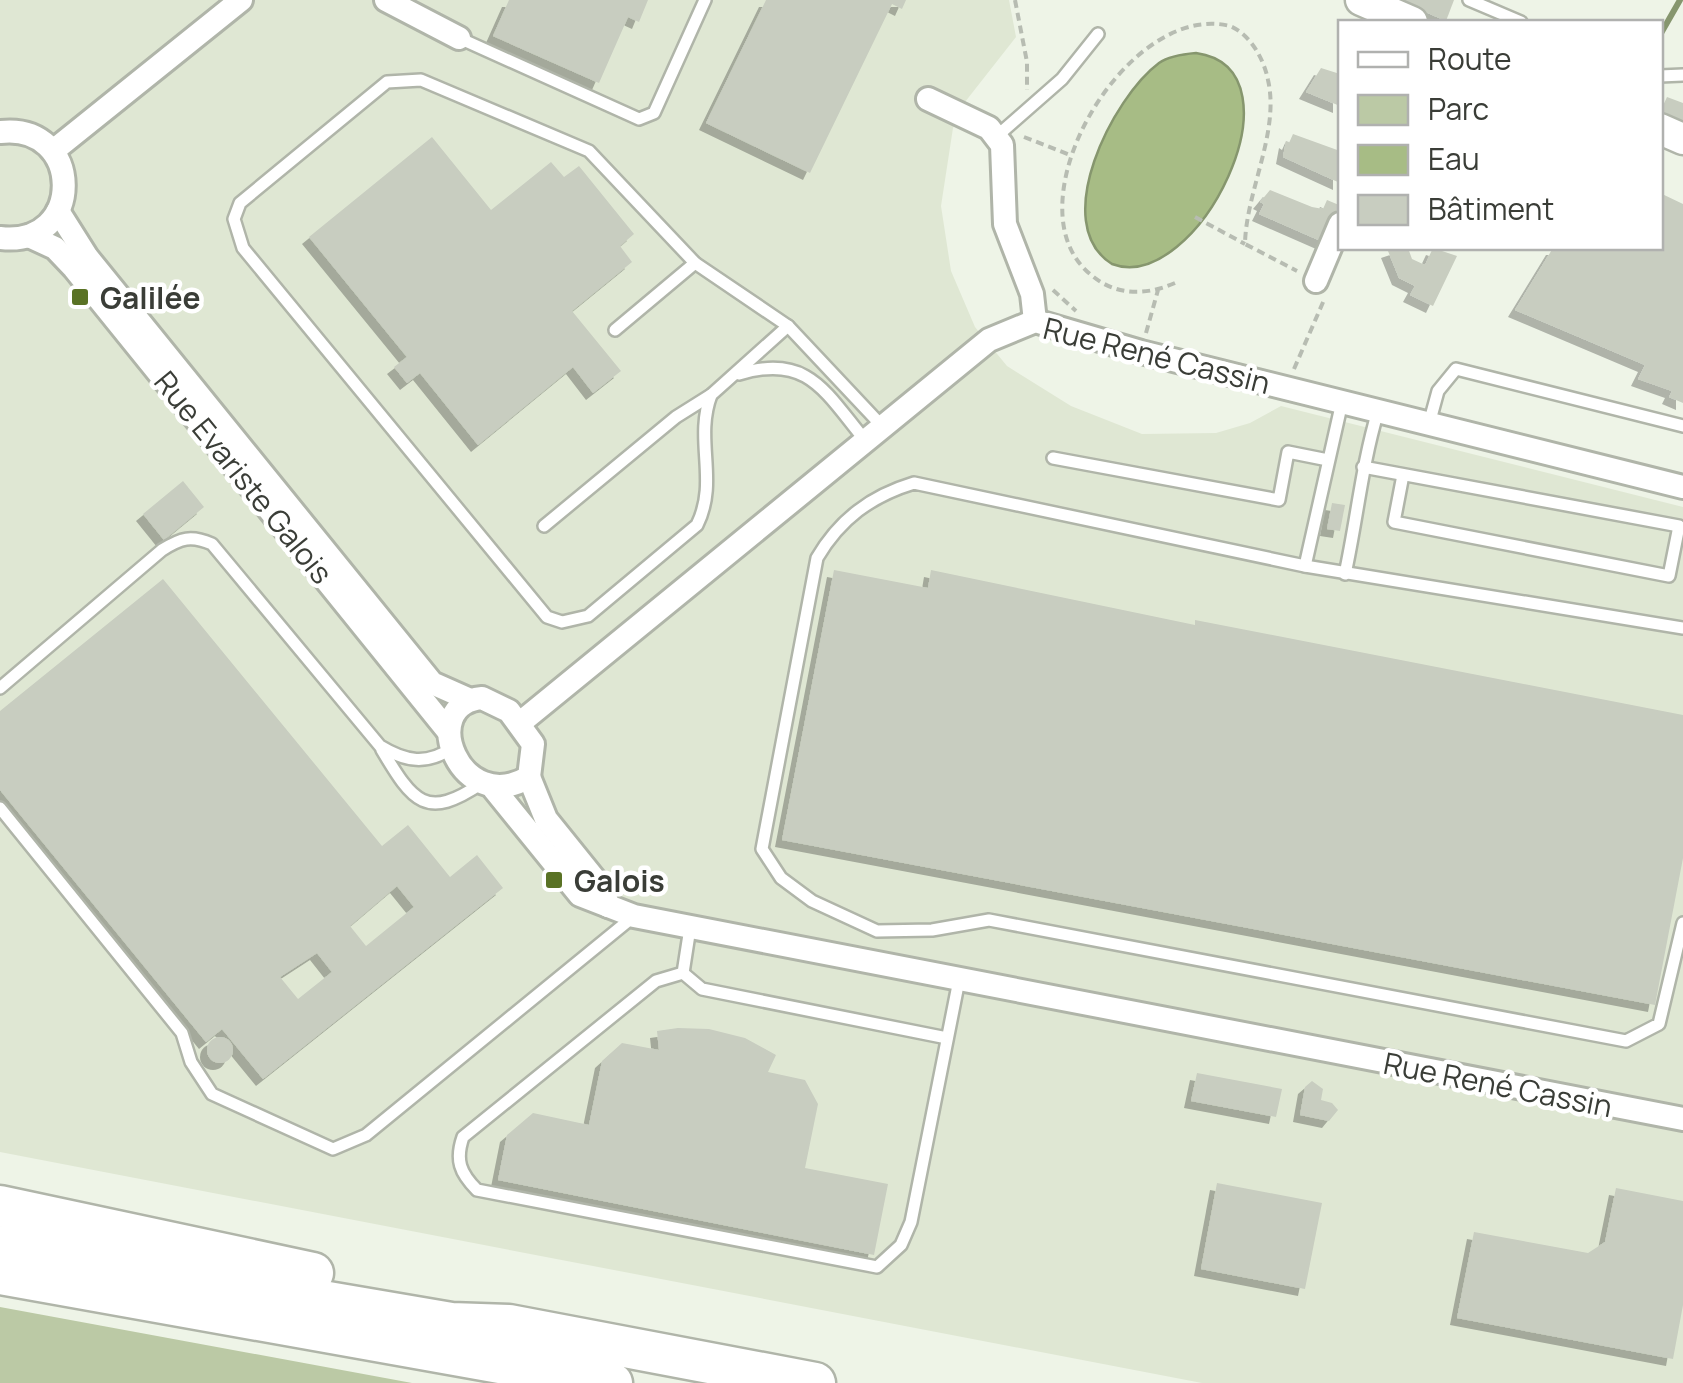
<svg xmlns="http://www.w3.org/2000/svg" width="1683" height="1383" font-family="Manrope,sans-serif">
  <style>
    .built { fill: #dfe7d3 }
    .green { fill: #bbc9a5 }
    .water { fill: #a7bc85; stroke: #86966e; stroke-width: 2.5 }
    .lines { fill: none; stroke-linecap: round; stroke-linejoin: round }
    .stream { stroke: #86966e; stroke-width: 6 }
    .building { fill: #c8cdc0; fill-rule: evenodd; filter: url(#shadow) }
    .lane-casing { stroke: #b0b5a9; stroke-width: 16 }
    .street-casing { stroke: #b0b5a9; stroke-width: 28 }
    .secondary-casing { stroke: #b0b5a9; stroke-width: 35 }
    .highway-casing { stroke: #b0b5a9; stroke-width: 45 }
    .path { stroke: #b7bcb2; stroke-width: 4; stroke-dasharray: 8 5; stroke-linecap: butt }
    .lane { stroke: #fff; stroke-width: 11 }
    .street { stroke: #fff; stroke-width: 22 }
    .secondary { stroke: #fff; stroke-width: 30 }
    .highway { stroke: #fff; stroke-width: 40 }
    .poi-dot { fill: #597224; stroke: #fff; stroke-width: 4 }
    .labels { text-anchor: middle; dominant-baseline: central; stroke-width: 9; stroke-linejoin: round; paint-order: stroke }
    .poi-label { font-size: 30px; font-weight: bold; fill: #3a3d37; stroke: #fff; text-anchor: start }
    .street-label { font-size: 30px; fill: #3a3d37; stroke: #fff }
  </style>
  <defs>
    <filter id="shadow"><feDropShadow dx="-7" dy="7" stdDeviation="0" flood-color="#0004"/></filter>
  </defs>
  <rect width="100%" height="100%" fill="#eef4e7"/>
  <!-- built -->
  <polygon class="built" points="0,0 1009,0 1016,37 965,102 953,128 941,206 951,271 975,327 1007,366 1071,406 1142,434 1216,433 1250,423 1281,406 1683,507 1683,1383 1202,1383 0,1152"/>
  <!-- green -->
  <polygon class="green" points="0,1307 412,1383 0,1383"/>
  <!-- water -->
  <path class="water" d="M1196,53C1309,69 1197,296 1112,264C1048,224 1113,97 1159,63C1169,56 1184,54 1196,53Z"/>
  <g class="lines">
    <!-- stream -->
    <polyline class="stream" points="1660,35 1680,0"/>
  </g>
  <!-- building -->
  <g class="building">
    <polygon points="509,0 648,0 639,22 628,17 599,83 493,36"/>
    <polygon points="766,0 906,0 902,9 892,4 810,173 706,123"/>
    <polygon points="1398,0 1454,0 1446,21"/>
    <polygon points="1321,68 1340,74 1340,106 1306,92"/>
    <polygon points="1667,97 1683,103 1683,122 1660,112"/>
    <polygon points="1293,134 1340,151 1340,183 1283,157 1286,141 1289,143"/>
    <polygon points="432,137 491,210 551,162 564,177 579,166 634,234 620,246 632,262 572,311 621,371 593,393 573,367 478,445 420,373 407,383 394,367 407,357 309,237"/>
    <polygon points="1270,190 1312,207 1323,209 1327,200 1339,205 1323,242 1259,214 1264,204 1260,202"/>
    <polygon points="1660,193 1683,204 1683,403 1669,397 1672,391 1638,379 1645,365 1515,310 1553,248 1660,248"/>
    <polygon points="1397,248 1408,248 1412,259 1425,265 1433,248 1457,256 1433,306 1410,295 1415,286 1399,278 1388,251"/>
    <polygon points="183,481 204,507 164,540 143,514"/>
    <polygon points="1332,503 1345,505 1340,531 1327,529"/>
    <polygon points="834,570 928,588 931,570 1195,625 1195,620 1683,715 1683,858 1655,1005 782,840"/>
    <path d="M163,579L382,846L408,825L450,877L477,855L503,888L263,1079L222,1029L206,1042L0,790V711ZM397,886L414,907L366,946L350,926ZM317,953L332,972L298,999L280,977Z"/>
    <polygon points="678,1028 709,1029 745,1038 776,1055 768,1072 805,1080 818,1104 805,1168 888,1184 874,1255 498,1180 507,1135 533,1113 589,1125 602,1061 622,1043 659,1050 657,1031"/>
    <circle cx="220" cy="1050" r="13"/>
    <polygon points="1197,1073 1282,1089 1276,1117 1191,1101"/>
    <polygon points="1312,1081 1323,1089 1321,1100 1332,1103 1338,1110 1329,1121 1300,1115 1305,1087"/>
    <polygon points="1217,1183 1322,1203 1305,1289 1201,1269"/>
    <polygon points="1616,1188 1683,1201 1683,1305 1673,1359 1457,1318 1474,1232 1588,1253 1605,1242"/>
  </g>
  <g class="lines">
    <defs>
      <g id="lane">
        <polyline points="1469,0 1521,22"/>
        <polyline points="459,38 639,119 654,113 705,0"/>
        <polyline points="1660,76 1683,75"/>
        <polyline points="997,136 1062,79 1098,34"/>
        <polyline points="615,330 695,263"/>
        <path d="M739,374C808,353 825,392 865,440"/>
        <path d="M711,395C694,440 719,481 697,525L588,616L562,622L547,617L243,248L234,219L240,203L387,82L421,80L589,151L695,263L788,326L882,426"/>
        <polyline points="1429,424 1438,391 1456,369 1683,426"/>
        <polyline points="1053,458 1279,500 1288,452 1328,460"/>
        <polyline points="1363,467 1679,526 1669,576 1394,522 1403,475"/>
        <polyline points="544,526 676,417 711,395 788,326"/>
        <polyline points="1305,566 1342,402"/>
        <path d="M1345,574C1357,519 1362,464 1378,411"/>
        <path d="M1683,628L1305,566L914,483C871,496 840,519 817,558L762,849L781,878L812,901L877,931L932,930L989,920L1626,1041L1659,1024L1683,923"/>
        <path d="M0,688L162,550C181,538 191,535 212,544L380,746C406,762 427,765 452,748"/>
        <path d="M382,750C413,802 426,821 482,783"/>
        <polyline points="0,808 182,1033 191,1062 212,1094 333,1149 366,1135 633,917"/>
        <path d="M690,928L683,973L656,981L463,1137C455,1160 460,1173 477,1190L877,1267L901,1245L911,1222L959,980"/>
        <polyline points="683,973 702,989 947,1038"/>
      </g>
      <g id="street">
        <polyline points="386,0 459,38"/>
        <polyline points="928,99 989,128 1002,145 1005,224 1032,294 1035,321"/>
        <path d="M0,132C84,122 86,248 0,238"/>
        <polyline points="53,151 241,0"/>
        <polyline points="58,211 87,257 432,683 468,699"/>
        <polyline points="29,236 55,248 74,268 448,731"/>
        <polyline points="1316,281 1340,224"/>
        <path d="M482,698L509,711L533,744L529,777C460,818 416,704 482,698Z"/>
        <polyline points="520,723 989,340 1035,321 1141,352 1683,487"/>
        <polyline points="529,777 546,819 604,891 608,906"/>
        <polyline points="494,789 580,895 634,916 1683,1119"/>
      </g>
      <g id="secondary">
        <polyline points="1361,0 1412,22"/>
        <polyline points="1660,129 1683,139"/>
      </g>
      <g id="highway">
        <polyline points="0,1206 313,1273"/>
        <polyline points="0,1246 451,1323 509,1325 815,1383"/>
        <polyline points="0,1274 612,1383"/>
      </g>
    </defs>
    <!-- lane casing -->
    <use href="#lane" class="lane-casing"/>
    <!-- street casing -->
    <use href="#street" class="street-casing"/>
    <!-- secondary casing -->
    <use href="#secondary" class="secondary-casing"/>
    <!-- highway casing -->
    <use href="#highway" class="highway-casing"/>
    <!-- path -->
    <g class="path">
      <polyline points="1015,0 1027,62 1027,90"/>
      <polyline points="1024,137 1070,155"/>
      <polyline points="1195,217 1245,244"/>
      <path d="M1175,283C1145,296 1115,296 1090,274C1007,205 1127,0 1230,26C1250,34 1264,59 1268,80C1280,132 1246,191 1245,244L1297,271"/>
      <polyline points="1053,290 1076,311"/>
      <polyline points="1146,333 1158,290"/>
      <polyline points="1294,369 1324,300"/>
    </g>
    <!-- lane -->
    <use href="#lane" class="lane"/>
    <!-- street -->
    <use href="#street" class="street"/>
    <!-- secondary -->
    <use href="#secondary" class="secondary"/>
    <!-- highway -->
    <use href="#highway" class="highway"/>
  </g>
  <!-- markers -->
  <g class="poi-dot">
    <rect x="70" y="287" width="20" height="20" rx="5"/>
    <rect x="544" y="870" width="20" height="20" rx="5"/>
  </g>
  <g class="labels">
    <!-- poi labels -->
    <g class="poi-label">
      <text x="100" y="297">Galilée</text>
      <text x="574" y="880">Galois</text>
    </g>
    <!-- street labels -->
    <g class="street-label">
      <text transform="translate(1157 355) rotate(14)">Rue René Cassin</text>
      <text transform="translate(244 477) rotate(51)">Rue Evariste Galois</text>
      <text transform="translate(1498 1084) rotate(11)">Rue René Cassin</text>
    </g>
  </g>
  <!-- legend -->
  <rect x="1338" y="20" width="325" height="230" fill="#ffffff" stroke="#b0b1af" stroke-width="2.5"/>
  <rect x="1358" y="52" width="50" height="15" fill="#ffffff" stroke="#b0b1af" stroke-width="2.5"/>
  <text x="1428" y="70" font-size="30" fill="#3a3d37">Route</text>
  <rect x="1358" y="95" width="50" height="30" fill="#bbc9a5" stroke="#b0b1af" stroke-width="2.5"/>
  <text x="1428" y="120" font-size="30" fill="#3a3d37">Parc</text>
  <rect x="1358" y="145" width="50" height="30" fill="#a7bc85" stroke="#b0b1af" stroke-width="2.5"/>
  <text x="1428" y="170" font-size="30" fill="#3a3d37">Eau</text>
  <rect x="1358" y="195" width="50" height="30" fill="#c8cdc0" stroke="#b0b1af" stroke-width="2.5"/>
  <text x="1428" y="220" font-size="30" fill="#3a3d37">Bâtiment</text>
</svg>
